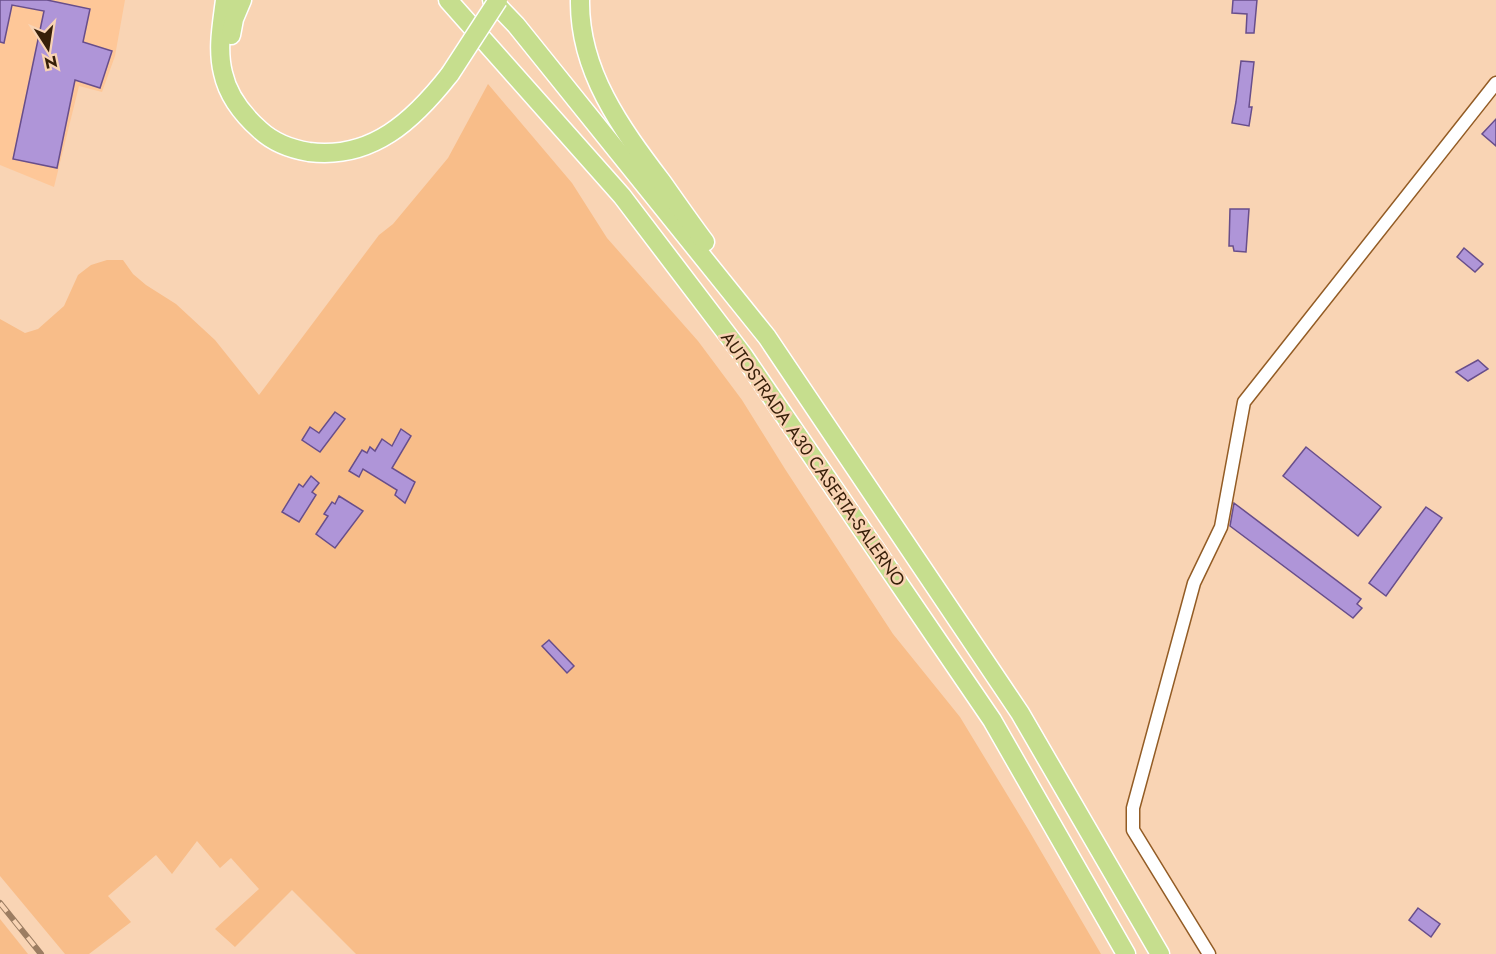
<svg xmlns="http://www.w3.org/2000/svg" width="1496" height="954" font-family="Jost,sans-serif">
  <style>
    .built { fill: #fec798 }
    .green { fill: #f8bd89 }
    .building { fill: #af95d8; stroke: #684e8b; stroke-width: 1.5 }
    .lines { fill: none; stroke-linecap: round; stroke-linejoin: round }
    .minor-casing { stroke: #935c25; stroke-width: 15 }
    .highway-casing { stroke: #fff; stroke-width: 21 }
    .minor { stroke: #fff; stroke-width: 12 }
    .highway { stroke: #c6de8e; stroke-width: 18 }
    .rail-casing { stroke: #9c7d62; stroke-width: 6 }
    .rail { stroke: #f9d4b4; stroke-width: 4; stroke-dasharray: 11; stroke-linecap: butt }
    .highway-bridge-casing { stroke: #fff; stroke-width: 21; stroke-linecap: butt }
    .highway-bridge { stroke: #c6de8e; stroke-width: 18 }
    .labels { text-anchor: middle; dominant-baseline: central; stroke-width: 5; stroke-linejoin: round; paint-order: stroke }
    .street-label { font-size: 18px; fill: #371f09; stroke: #f9d4b4 }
  </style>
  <rect width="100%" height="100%" fill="#f9d4b4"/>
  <!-- built -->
  <polygon class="built" points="0,0 125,0 115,56 102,92 79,86 54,187 0,165"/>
  <!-- green -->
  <g class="green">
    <polygon points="488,84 572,183 607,238 698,341 742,400 785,469 893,634 960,717 1028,829 1101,954 356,954 292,890 235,947 215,929 259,889 231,858 220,868 197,841 172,874 156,855 108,896 131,922 89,954 65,954 0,876 0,319 25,333 38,329 64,306 78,275 91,265 107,260 123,260 133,274 146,285 176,304 215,340 259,395 379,235 393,224 448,158"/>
    <polygon points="0,919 28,954 0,954"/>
  </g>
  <!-- building -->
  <g class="building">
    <polygon points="0,0 47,0 90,9 83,42 112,51 100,88 75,80 57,168 13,159 44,11 12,5 4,43 0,42"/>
    <polygon points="1233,0 1257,0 1254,33 1246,33 1247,14 1232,13"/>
    <polygon points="1241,61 1254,62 1249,107 1252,107 1249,126 1232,123 1236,102"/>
    <polygon points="1496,119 1496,146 1482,134"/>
    <polygon points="1230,209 1249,209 1246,252 1234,251 1233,246 1229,246"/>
    <polygon points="1464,248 1483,264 1475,272 1457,257"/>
    <polygon points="1478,360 1488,369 1468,381 1456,372"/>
    <polygon points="335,412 345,419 320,452 302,440 310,427 319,433"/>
    <polygon points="401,429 411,436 392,468 415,482 405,503 395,495 397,490 363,469 359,477 349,471 362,450 367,453 370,447 375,451 382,439 392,446"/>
    <polygon points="1306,447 1381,507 1358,536 1283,476"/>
    <polygon points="311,476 319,483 312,492 316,495 299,522 282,512 299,484 303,487"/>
    <polygon points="339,496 363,511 335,548 316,534 328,516 324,514 332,502 335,504"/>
    <polygon points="1234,503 1361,599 1357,604 1362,608 1353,618 1230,526"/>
    <polygon points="1426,507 1442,518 1386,596 1369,583"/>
    <polygon points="549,640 574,666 567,673 542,646"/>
    <polygon points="1418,908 1440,924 1431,937 1409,920"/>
  </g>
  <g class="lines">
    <defs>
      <polyline id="minor" points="1209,954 1133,830 1133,808 1194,583 1221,527 1244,402 1496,83"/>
      <g id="highway">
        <path d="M225,0C222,24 217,49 223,73C228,96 242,114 260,130C273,142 291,149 309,152C372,160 414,120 450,74"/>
        <polyline points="448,0 622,196 743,355 992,720 1126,954"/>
        <polyline points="492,0 516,25 767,337 1020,713 1160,954"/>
        <path d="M580,0C579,71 621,128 662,182C676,202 690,222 705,242"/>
        <polyline points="231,35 234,19 242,0"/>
      </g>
    </defs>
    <!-- minor casing -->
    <use href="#minor" class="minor-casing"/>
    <!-- highway casing -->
    <use href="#highway" class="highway-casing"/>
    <!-- minor -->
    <use href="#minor" class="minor"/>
    <!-- highway -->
    <use href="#highway" class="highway"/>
    <defs>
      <polyline id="rail" points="0,903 41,954"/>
    </defs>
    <!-- rail casing -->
    <use href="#rail" class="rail-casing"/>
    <!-- rail -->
    <use href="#rail" class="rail"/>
    <defs>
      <polyline id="highway-bridge" points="450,74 498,0"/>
    </defs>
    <!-- highway-bridge casing -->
    <use href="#highway-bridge" class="highway-bridge-casing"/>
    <!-- highway-bridge -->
    <use href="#highway-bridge" class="highway-bridge"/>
  </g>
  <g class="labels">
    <!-- street labels -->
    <g class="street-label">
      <text transform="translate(813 459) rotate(55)">AUTOSTRADA A30 CASERTA-SALERNO</text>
    </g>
  </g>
  <!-- north arrow -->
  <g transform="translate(48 48) rotate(168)" stroke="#f9d4b4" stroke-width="4.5" paint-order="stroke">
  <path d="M0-4.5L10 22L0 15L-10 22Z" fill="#371f09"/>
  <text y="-9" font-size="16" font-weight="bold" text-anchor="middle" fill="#371f09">N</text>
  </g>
</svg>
